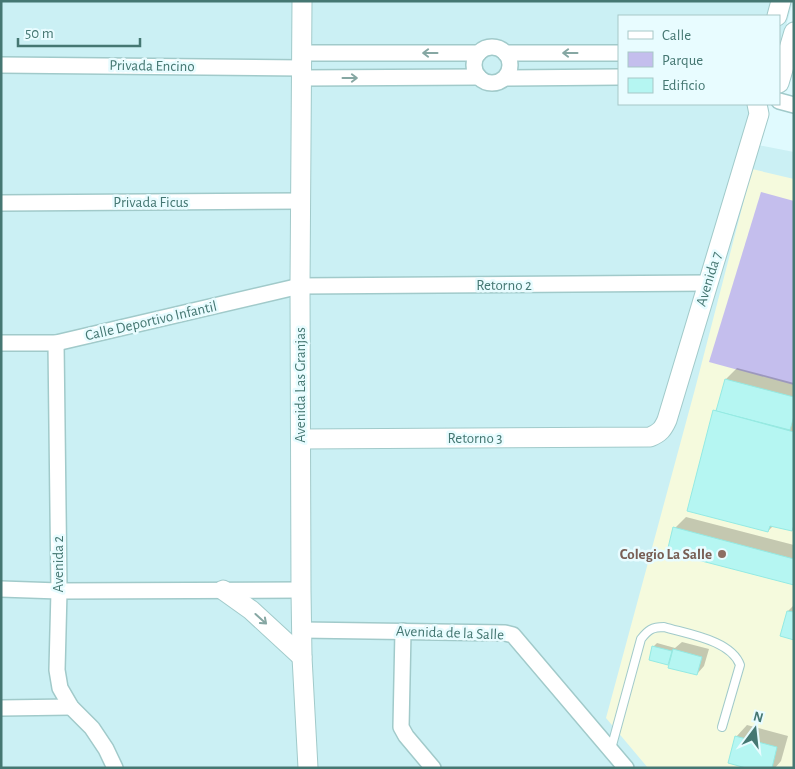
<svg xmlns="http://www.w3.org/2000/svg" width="795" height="769" font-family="'Alegreya Sans',sans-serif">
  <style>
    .residential { fill: #cbf0f4 }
    .education { fill: #f5fadd }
    .green { fill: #c4beed }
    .shadow { fill: #0003 }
    .building { fill: #b5f6f2; stroke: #94eae3 }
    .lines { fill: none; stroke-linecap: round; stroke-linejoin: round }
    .service-casing { stroke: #a1caca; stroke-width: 10 }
    .minor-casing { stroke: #a1caca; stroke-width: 18 }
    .tertiary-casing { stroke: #a1caca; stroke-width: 21 }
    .service { stroke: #fff; stroke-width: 8 }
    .minor { stroke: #fff; stroke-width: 15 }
    .tertiary { stroke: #fff; stroke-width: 19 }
    .oneway { stroke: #86a7a3 }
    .education-dot { fill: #8d6e63; stroke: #e8fcff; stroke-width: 2 }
    .labels { text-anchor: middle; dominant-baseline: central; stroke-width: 5; stroke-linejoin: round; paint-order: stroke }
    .street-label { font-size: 15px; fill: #457772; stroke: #e8fcff }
    .education-label { font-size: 15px; font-weight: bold; fill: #785e54; stroke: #e8fcff; text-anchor: end }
  </style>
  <rect width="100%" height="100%" fill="#e0fafe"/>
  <!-- residential -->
  <polygon class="residential" points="1,1 793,1 779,51 779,16 619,16 619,104 764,104 753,144 794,152 794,768 1,768"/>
  <!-- education -->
  <polygon class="education" points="752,169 794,179 794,768 648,768 606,718 695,389"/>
  <!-- green -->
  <polygon class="green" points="761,192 794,201 794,385 709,362"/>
  <!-- shadow -->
  <g class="shadow">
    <polygon points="737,368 794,383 794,528 792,530 774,525 768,531 715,411 718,407 726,379"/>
    <polygon points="686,517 794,545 794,584 675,528"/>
    <polygon points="794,605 794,639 788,611"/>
    <polygon points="682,642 709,649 704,666 697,674 671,660 667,664 653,647 657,643 675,648"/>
    <polygon points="747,725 788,736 781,761 775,768 751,768 736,737"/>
  </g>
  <!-- building -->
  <g class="building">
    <polygon points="725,379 794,397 794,416 790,430 716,411"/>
    <polygon points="713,410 794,432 794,525 792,531 770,526 768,532 687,511"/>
    <polygon points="673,527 794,559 794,585 667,552"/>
    <polygon points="787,611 794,612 794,640 780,636"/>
    <polygon points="652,646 672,651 668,665 649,660"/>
    <polygon points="673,649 702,657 697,675 668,668"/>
    <polygon points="735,736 777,747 772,768 746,768 728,763"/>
  </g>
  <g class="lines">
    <defs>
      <path id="service" d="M611,749L641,639C648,630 652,627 664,627C687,634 731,640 740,665L722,727"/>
      <g id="minor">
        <circle cx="492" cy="65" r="18"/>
        <polyline points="302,53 479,53"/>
        <polyline points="505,53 619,53"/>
        <polyline points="1,65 302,68"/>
        <polyline points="302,78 479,77"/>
        <polyline points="506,78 619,77"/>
        <polyline points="779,101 794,105"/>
        <polyline points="1,203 301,201"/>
        <polyline points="1,343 56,343 300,286 708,283"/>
        <polyline points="56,343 59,591 57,670 60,688 71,707 92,728 106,749 115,768"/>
        <polyline points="1,589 59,591 301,590"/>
        <polyline points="302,630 505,633 513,635 626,768"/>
        <polyline points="403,631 401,727 406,736 433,768"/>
        <polyline points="1,708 71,707"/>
      </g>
      <g id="tertiary">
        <polyline points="302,1 300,286 301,590 302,657 308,768"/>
        <polyline points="777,16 781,1"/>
        <polyline points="779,83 794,32"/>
        <path d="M301,439L650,437C660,433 663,429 667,420L759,114L757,104"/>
        <polyline points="223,590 251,610 302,657"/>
      </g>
    </defs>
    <!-- service casing -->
    <use href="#service" class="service-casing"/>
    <!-- minor casing -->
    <use href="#minor" class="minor-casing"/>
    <!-- tertiary casing -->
    <use href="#tertiary" class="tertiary-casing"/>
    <!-- service -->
    <use href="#service" class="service"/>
    <!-- minor -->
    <use href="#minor" class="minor"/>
    <!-- tertiary -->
    <use href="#tertiary" class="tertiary"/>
  </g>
  <!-- one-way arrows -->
  <defs><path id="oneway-shaft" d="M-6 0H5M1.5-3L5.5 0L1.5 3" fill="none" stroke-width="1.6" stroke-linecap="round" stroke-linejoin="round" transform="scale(1.25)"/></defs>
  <g class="oneway">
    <use href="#oneway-shaft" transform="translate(430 53) rotate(-180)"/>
    <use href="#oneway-shaft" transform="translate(570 53) rotate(-180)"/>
    <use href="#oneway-shaft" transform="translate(350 78)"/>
    <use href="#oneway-shaft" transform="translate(261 619) rotate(42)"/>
  </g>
  <!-- markers -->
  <circle class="education-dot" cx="722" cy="554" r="5"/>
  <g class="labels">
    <!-- street labels -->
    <g class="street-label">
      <text transform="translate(152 66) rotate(1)">Privada Encino</text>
      <text x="151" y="202">Privada Ficus</text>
      <text transform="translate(709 279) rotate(-73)">Avenida 7</text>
      <text x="504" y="285">Retorno 2</text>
      <text transform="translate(151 321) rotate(-13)">Calle Deportivo Infantil</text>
      <text transform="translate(300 385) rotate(-90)">Avenida Las Granjas</text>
      <text x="475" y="438">Retorno 3</text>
      <text transform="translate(58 564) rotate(-90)">Avenida 2</text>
      <text transform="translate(450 633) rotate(2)">Avenida de la Salle</text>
    </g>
    <!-- education labels -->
    <g class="education-label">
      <text x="712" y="554">Colegio La Salle</text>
    </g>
  </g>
  <!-- border -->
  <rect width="795" height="769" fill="none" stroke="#457772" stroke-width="5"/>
  <!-- legend -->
  <rect x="618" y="15" width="162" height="90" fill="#e8fcff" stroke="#a7c7c7"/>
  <rect x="628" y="31" width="25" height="8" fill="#ffffff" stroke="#a7c7c7"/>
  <text x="662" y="40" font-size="15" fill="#457772">Calle</text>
  <rect x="628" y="52" width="25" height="15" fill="#c4beed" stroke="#a7c7c7"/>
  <text x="662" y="65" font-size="15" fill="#457772">Parque</text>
  <rect x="628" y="78" width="25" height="15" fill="#b5f6f2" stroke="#a7c7c7"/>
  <text x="662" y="90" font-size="15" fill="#457772">Edificio</text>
  <!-- north arrow -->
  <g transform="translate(755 729) rotate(15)" stroke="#e8fcff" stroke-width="4" paint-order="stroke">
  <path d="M0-4L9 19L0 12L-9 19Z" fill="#457772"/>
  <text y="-8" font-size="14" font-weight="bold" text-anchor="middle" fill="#457772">N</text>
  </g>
  <!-- scale -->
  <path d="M18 38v8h122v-8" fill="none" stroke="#457772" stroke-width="2.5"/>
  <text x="25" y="38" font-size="15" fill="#457772" stroke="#e8fcff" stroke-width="4" paint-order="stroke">50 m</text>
</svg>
